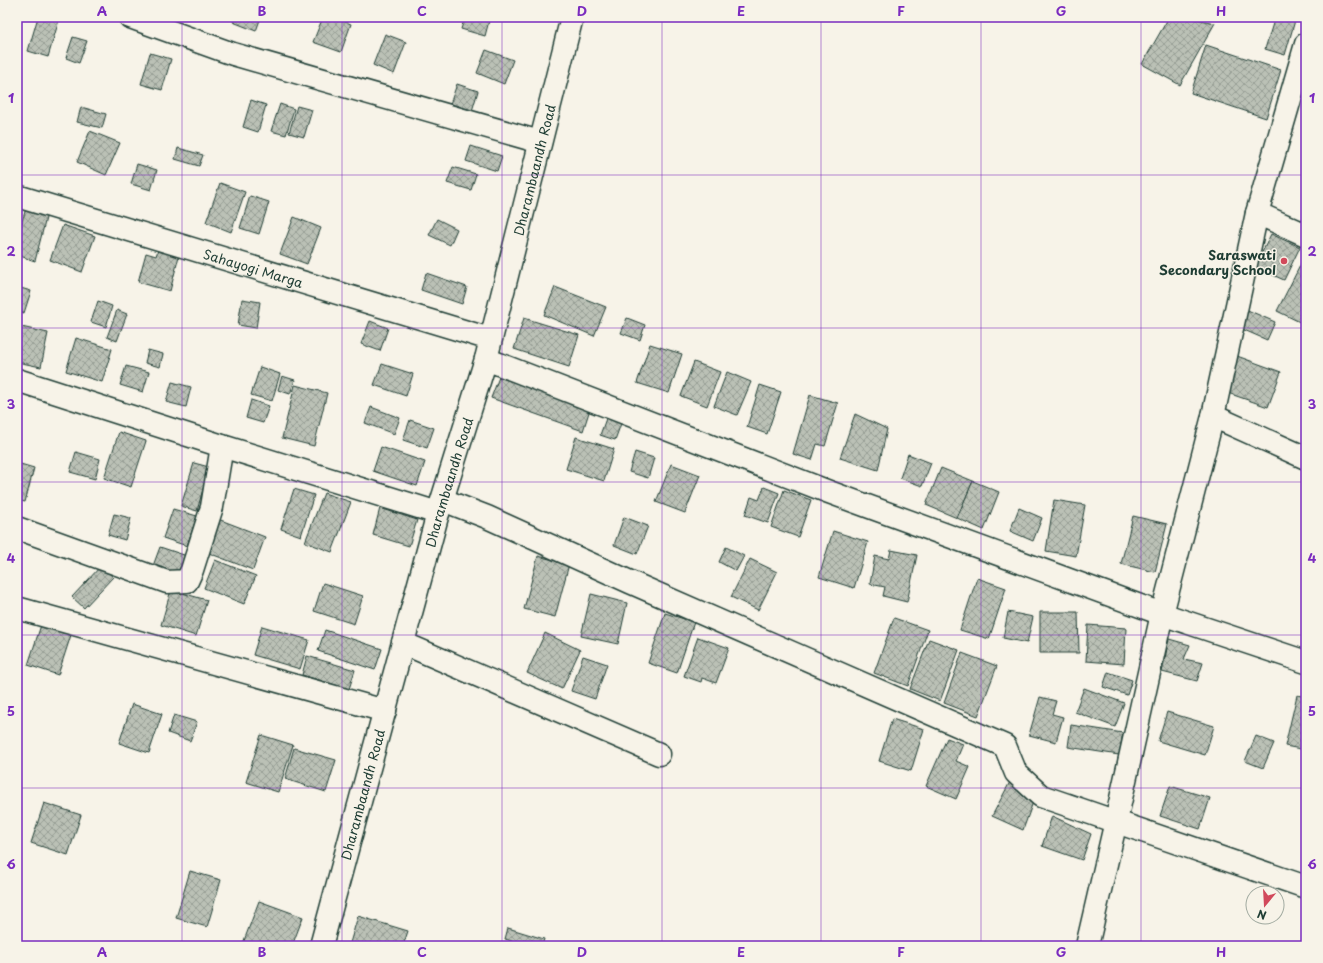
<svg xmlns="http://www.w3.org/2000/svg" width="1323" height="963" font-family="'Playpen Sans',sans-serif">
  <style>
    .building { fill: url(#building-cross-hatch); stroke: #1f3d34 }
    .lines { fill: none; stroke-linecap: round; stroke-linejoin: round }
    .minor-casing { stroke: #1f3d34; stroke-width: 25 }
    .primary-casing { stroke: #1f3d34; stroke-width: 25 }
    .minor { stroke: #f7f3e8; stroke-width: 22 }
    .primary { stroke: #f7f3e8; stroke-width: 22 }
    .grid { fill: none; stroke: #7b2cbf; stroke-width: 1; stroke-opacity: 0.55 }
    .poi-dot { fill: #d1495b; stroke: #f7f3e8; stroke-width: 1.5 }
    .labels { text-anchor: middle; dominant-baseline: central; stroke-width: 3; stroke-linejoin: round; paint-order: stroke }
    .street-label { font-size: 13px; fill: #1f3d34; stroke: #f7f3e8 }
    .poi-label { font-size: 13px; font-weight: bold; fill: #1f3d34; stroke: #f7f3e8; text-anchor: end }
    .neatline { fill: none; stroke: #7b2cbf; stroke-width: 1.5 }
    .grid-label { font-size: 13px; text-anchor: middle; font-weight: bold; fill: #7b2cbf }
  </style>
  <defs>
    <pattern id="building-cross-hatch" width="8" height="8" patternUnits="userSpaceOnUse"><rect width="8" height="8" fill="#bbc1b6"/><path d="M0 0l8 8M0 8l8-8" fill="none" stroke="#979e95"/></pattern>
  </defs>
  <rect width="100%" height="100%" fill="#f7f3e8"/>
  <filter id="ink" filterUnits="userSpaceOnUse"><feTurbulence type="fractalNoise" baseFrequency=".025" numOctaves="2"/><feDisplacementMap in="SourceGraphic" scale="8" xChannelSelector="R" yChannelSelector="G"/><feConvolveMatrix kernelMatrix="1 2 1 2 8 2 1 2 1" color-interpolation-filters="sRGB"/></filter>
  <g filter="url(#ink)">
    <!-- building -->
    <g class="building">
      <polygon points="38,17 48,17 59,20 48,57 28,51"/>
      <polygon points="235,17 261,17 256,31 233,22"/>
      <polygon points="323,17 332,17 351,24 341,52 313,42"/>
      <polygon points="465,17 490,17 485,36 461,29"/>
      <polygon points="1169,17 1187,17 1215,23 1180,85 1142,64"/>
      <polygon points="1275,17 1296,17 1285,55 1265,49"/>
      <polygon points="385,34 406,42 394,74 373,65"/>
      <polygon points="73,37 87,41 79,63 66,58"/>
      <polygon points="1206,45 1281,70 1266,118 1191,93"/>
      <polygon points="486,50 513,60 504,84 477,73"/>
      <polygon points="150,53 171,59 162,90 141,84"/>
      <polygon points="457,84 478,91 472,111 450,104"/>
      <polygon points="251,100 266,105 258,132 243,127"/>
      <polygon points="280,104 294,109 286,135 271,131"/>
      <polygon points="297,106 312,110 304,137 289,133"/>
      <polygon points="81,107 106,114 102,128 77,122"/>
      <polygon points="90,131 120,143 106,175 77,162"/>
      <polygon points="471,146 502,156 497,171 466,161"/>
      <polygon points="178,148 203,155 199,166 175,159"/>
      <polygon points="137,164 157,170 151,190 131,184"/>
      <polygon points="453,167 476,174 471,190 447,183"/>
      <polygon points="220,183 245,192 231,232 206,222"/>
      <polygon points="250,196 269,202 259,234 240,228"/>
      <polygon points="26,208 47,214 35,261 17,255 17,239"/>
      <polygon points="294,217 321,228 307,264 280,254"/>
      <polygon points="437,219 457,229 450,245 429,235"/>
      <polygon points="63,225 95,236 82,272 50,260"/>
      <polygon points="1271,234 1300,247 1284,280 1255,267"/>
      <polygon points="158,250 179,256 170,291 138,282 146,253 156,256"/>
      <polygon points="1306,254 1306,325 1277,311"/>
      <polygon points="426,273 467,287 462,304 421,290"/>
      <polygon points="17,287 31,291 24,313 17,311"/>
      <polygon points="555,287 606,307 594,336 544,315"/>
      <polygon points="242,299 260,302 256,328 238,325"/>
      <polygon points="98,301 112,306 106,327 91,322"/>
      <polygon points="1243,308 1275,322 1267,340 1235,326"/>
      <polygon points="117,310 127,314 117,341 107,337"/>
      <polygon points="524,318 579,335 569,367 514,349"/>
      <polygon points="627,318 645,325 640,340 621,333"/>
      <polygon points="370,321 388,328 380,351 361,344"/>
      <polygon points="17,326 48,333 41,367 17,362"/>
      <polygon points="76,338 112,349 102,382 66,371"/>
      <polygon points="650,344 682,354 669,393 637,383"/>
      <polygon points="148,350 163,354 160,367 145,363"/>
      <polygon points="1237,356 1281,372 1268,407 1225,392"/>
      <polygon points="694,362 720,372 707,406 681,396"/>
      <polygon points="382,364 413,374 406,396 374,385"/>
      <polygon points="126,366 149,372 143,392 120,385"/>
      <polygon points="260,367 280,374 272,401 251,395"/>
      <polygon points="727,372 751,382 737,415 714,406"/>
      <polygon points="282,376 295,380 290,394 278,390"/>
      <polygon points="499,377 590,409 583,431 491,398"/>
      <polygon points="172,382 191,387 186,407 166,402"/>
      <polygon points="295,385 327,393 314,446 282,438"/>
      <polygon points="760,385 781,392 767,434 747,427"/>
      <polygon points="810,395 838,403 825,446 817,444 812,460 793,454"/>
      <polygon points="251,400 269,406 263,423 246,418"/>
      <polygon points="371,407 400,418 394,434 365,423"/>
      <polygon points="608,413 623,418 615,440 600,435"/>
      <polygon points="855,414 887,429 878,470 840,458"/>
      <polygon points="410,420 434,428 427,448 403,440"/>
      <polygon points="119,432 146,441 131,487 104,478"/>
      <polygon points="576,437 614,449 604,481 566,469"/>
      <polygon points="381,447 425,462 417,486 373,471"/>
      <polygon points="76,452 100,459 95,479 70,472"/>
      <polygon points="635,452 654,458 648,478 629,472"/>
      <polygon points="908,454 931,463 922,486 900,478"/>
      <polygon points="17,463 34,468 25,502 17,500"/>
      <polygon points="194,463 209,467 197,511 181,506"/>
      <polygon points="671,464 700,475 685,513 656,502"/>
      <polygon points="941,468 973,481 957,518 926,505"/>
      <polygon points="973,481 999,492 984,530 957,518"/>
      <polygon points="764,487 779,493 768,523 745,515 751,497 759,500"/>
      <polygon points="294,489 314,495 301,536 281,529"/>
      <polygon points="784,490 811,500 798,537 771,527"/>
      <polygon points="324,493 351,502 332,552 305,542"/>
      <polygon points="1054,500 1085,505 1076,556 1046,551"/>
      <polygon points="380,508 417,520 409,546 373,535"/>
      <polygon points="1019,508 1042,518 1033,541 1010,531"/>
      <polygon points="173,509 197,516 187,546 163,538"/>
      <polygon points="114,514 131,518 125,540 108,535"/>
      <polygon points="1133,516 1167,524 1155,572 1121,564"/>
      <polygon points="624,517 648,526 637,554 614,545"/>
      <polygon points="218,519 265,537 253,570 206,552"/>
      <polygon points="833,531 868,542 854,588 819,577"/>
      <polygon points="160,547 187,556 180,575 153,566"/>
      <polygon points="726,547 744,556 736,571 719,562"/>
      <polygon points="891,550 917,555 907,602 883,596 885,587 870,584 875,556 889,559"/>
      <polygon points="538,556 569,564 555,617 524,609"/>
      <polygon points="750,559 777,572 758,610 731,597"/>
      <polygon points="215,560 256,576 244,604 204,588"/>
      <polygon points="101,566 113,577 84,608 72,597"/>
      <polygon points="977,578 1006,588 989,639 960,630"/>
      <polygon points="323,583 363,596 354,624 314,611"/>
      <polygon points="171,590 207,600 196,636 161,625"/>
      <polygon points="591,594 627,603 618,644 581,636"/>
      <polygon points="1008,612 1033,617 1027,643 1003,638"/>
      <polygon points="1040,612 1078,612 1079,653 1040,653"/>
      <polygon points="665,613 694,622 677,673 648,663"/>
      <polygon points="894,618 928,630 908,686 874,673"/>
      <polygon points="41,625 71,635 58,675 28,665"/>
      <polygon points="1088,625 1126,628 1124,664 1086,661"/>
      <polygon points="262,626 309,640 300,669 253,655"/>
      <polygon points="325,630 382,649 375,670 318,651"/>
      <polygon points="545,633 580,650 562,689 527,673"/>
      <polygon points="698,637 729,648 716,683 702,678 701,682 684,676"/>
      <polygon points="929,639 959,650 940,701 910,689"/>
      <polygon points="1169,639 1190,645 1184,659 1203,663 1197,681 1162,672"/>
      <polygon points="962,653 997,666 978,716 944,703"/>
      <polygon points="307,656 355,670 349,689 302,675"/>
      <polygon points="583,656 607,664 595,699 571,691"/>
      <polygon points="1108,672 1132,680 1127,695 1103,687"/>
      <polygon points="1084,688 1124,703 1115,727 1075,712"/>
      <polygon points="1297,695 1306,697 1306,750 1285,746"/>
      <polygon points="1040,697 1056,701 1052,714 1063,717 1056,742 1029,735"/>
      <polygon points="132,704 162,714 149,753 119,743"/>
      <polygon points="1167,712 1214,726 1205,755 1158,741"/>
      <polygon points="174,715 197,722 190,741 168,733"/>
      <polygon points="892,719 924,729 911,771 879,761"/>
      <polygon points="1071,725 1123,733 1119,755 1068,747"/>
      <polygon points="261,735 293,745 278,792 246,782"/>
      <polygon points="1256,736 1274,743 1263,768 1245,761"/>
      <polygon points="947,738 963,744 956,761 970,767 956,799 926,786"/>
      <polygon points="294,748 336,760 326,792 285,779"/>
      <polygon points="1011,780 1033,802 1023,830 992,816"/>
      <polygon points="1170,786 1210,798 1200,829 1160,816"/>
      <polygon points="44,803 81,815 68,855 31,843"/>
      <polygon points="1052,816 1091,834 1082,860 1042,846"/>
      <polygon points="190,871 221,880 207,927 176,918"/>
      <polygon points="259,901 303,917 292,946 242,946"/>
      <polygon points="358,916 408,931 403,946 359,946 350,943"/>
      <polygon points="508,928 544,939 542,946 528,946 505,939"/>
    </g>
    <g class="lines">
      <defs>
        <g id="minor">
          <polyline points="130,17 233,54 540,142"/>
          <path id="s1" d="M17,196L490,339"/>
          <polyline points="1257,213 1306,235"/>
          <polyline points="486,359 829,492 1162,614 1306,662"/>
          <polyline points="17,380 222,446 438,513"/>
          <polyline points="1213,416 1306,458"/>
          <polyline points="443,500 487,517 630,582 1005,746 1016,773 1041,796 1306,887"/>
          <polyline points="17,528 167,582 187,581 192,570 212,507 222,446"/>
          <polyline points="17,608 385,711"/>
          <polyline points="403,643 659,754"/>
          <polyline points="1087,946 1116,821 1162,614 1213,416 1257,213 1306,44"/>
        </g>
        <g id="primary">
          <path id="s2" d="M321,946L438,513L486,359L572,17"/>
        </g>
      </defs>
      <!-- minor casing -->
      <use href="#minor" class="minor-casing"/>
      <!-- primary casing -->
      <use href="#primary" class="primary-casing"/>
      <!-- minor -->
      <use href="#minor" class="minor"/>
      <!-- primary -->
      <use href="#primary" class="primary"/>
    </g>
  </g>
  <!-- grid -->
  <path class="grid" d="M182,17V946M342,17V946M502,17V946M662,17V946M821,17V946M981,17V946M1141,17V946M17,175H1306M17,328H1306M17,482H1306M17,635H1306M17,788H1306"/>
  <!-- markers -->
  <circle class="poi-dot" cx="1284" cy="261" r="4"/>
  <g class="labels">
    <!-- street labels -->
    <g class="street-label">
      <text stroke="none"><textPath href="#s2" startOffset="805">Dharambaandh Road</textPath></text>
      <text stroke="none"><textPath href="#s1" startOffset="247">Sahayogi Marga</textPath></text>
      <text stroke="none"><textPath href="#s2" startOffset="481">Dharambaandh Road</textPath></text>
      <text stroke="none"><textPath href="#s2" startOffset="157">Dharambaandh Road</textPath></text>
    </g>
    <!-- poi labels -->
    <g class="poi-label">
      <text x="1276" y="254">Saraswati<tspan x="1276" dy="15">Secondary School</tspan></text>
    </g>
  </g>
  <!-- margin -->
  <rect width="1323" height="963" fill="none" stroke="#f7f3e8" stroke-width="44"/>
  <!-- north arrow -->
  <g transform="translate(1265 905) rotate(198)"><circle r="19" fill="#f7f3e8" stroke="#a1aaa0"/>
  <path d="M0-3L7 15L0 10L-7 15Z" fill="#d1495b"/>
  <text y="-6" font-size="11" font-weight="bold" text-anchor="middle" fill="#1f3d34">N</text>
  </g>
  <rect x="22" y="22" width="1279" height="919" class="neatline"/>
  <g class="grid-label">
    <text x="102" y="16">A</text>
    <text x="262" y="16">B</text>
    <text x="422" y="16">C</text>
    <text x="582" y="16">D</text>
    <text x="741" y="16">E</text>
    <text x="901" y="16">F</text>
    <text x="1061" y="16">G</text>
    <text x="1221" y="16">H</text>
    <text x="11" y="103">1</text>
    <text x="1312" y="103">1</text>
    <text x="11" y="256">2</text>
    <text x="1312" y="256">2</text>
    <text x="11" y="409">3</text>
    <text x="1312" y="409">3</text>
    <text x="11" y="563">4</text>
    <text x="1312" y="563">4</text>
    <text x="11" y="716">5</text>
    <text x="1312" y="716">5</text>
    <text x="11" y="869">6</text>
    <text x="1312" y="869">6</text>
    <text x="102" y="957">A</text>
    <text x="262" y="957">B</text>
    <text x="422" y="957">C</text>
    <text x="582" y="957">D</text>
    <text x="741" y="957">E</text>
    <text x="901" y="957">F</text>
    <text x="1061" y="957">G</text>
    <text x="1221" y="957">H</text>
  </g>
</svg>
